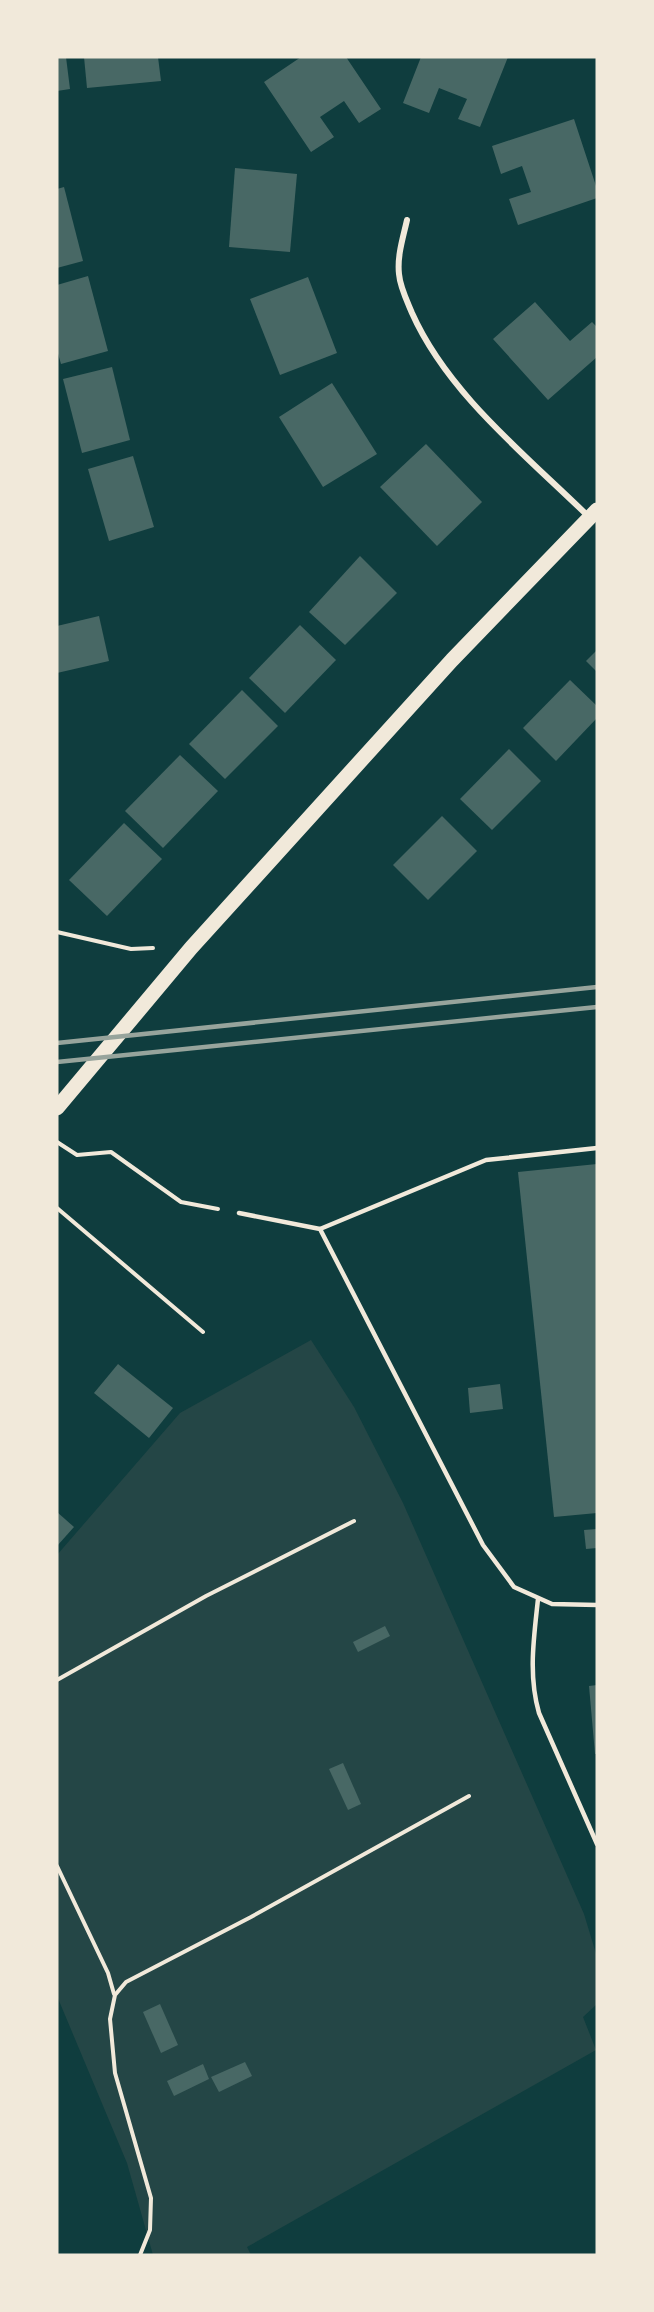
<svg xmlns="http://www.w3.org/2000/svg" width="654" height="2312" font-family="Raleway,sans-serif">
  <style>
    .green { fill: #244646 }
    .building { fill: #486865 }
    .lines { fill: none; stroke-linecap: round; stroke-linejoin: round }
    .path { stroke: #f1e9da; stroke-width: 4 }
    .service { stroke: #f1e9da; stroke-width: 4.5 }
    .minor { stroke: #f1e9da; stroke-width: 6 }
    .primary { stroke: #f1e9da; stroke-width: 15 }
    .rail { stroke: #97a49c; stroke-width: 4.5 }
  </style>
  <rect width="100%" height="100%" fill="#0f3d3e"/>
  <!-- green -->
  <polygon class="green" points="311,1340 354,1407 403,1503 584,1914 597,1957 597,2004 583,2017 596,2050 247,2247 251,2255 153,2255 127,2163 57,1996 57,1555 180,1413"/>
  <!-- building -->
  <g class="building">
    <polygon points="57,57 66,57 70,89 57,91"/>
    <polygon points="84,57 158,57 161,81 87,88"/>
    <polygon points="301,57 346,57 381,109 359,123 344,101 320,117 334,137 311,152 264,82"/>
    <polygon points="421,57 508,57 480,127 458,119 467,99 439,88 429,113 403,103"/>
    <polygon points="574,119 597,189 597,198 518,225 509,199 531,192 522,166 501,174 492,146"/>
    <polygon points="235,168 297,174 290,252 229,247"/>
    <polygon points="64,187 83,261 57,268 57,189"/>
    <polygon points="88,276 108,351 61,364 57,350 57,285"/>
    <polygon points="308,277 337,353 280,375 250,299"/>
    <polygon points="535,302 570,341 592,322 597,327 597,357 548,400 493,339"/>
    <polygon points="112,367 130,440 82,453 63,379"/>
    <polygon points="332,383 377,454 323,487 279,417"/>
    <polygon points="426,444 482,502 437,546 380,487"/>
    <polygon points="133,456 154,527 109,541 88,469"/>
    <polygon points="360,556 397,593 345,645 309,612"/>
    <polygon points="99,616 109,661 57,673 57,626"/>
    <polygon points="300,625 336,660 285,713 249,678"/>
    <polygon points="597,650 597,672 586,661"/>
    <polygon points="570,680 597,706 597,718 556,761 523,728"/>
    <polygon points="242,690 278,726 225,779 189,744"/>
    <polygon points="509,749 541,781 492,830 460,799"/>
    <polygon points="180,755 218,791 163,848 125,811"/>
    <polygon points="442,816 477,851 428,900 393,865"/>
    <polygon points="124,823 162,859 107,916 69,880"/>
    <polygon points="597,1164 597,1513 554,1517 518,1172"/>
    <polygon points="118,1364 173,1408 149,1438 94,1393"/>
    <polygon points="500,1384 503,1409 470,1413 468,1388"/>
    <polygon points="57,1512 74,1527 57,1546"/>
    <polygon points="597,1529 597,1548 586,1549 584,1530"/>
    <polygon points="385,1626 390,1636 358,1652 353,1642"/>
    <polygon points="597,1685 597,1754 595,1754 589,1686"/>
    <polygon points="343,1763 361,1804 348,1810 329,1769"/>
    <polygon points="160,2004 178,2045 161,2053 143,2012"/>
    <polygon points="245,2062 252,2076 219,2092 211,2077"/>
    <polygon points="203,2064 209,2079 174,2096 167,2081"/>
  </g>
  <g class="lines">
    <!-- path -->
    <g class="path">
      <polyline points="57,932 131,949 153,948"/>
      <polyline points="57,1142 77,1155 111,1152 181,1202 218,1209"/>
      <polyline points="57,1208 203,1332"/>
      <polyline points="57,1680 206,1596 354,1521"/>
      <polyline points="57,1866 108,1973 114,1994"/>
      <polyline points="140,2255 150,2230 151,2198 115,2073 110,2019 115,1995 126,1982 251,1917 469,1796"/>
    </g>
    <!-- service -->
    <g class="service">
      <polyline points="239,1213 320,1229 483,1545 514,1587 552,1604 597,1605"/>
      <polyline points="320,1229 486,1160 597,1148"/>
      <path d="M538,1599C534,1637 528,1675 539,1713L597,1844"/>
    </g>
    <!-- minor -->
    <path class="minor" d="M407,220C403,238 397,256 399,274C400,287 407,301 412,313C448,394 527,456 589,517"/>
    <!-- primary -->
    <polyline class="primary" points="57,1108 191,948 452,660 597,510"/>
    <!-- rail -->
    <g class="rail">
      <polyline points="57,1043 597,987"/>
      <polyline points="57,1062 597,1007"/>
    </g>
  </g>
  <!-- border -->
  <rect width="654" height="2312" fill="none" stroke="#f1e9da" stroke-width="117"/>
</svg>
